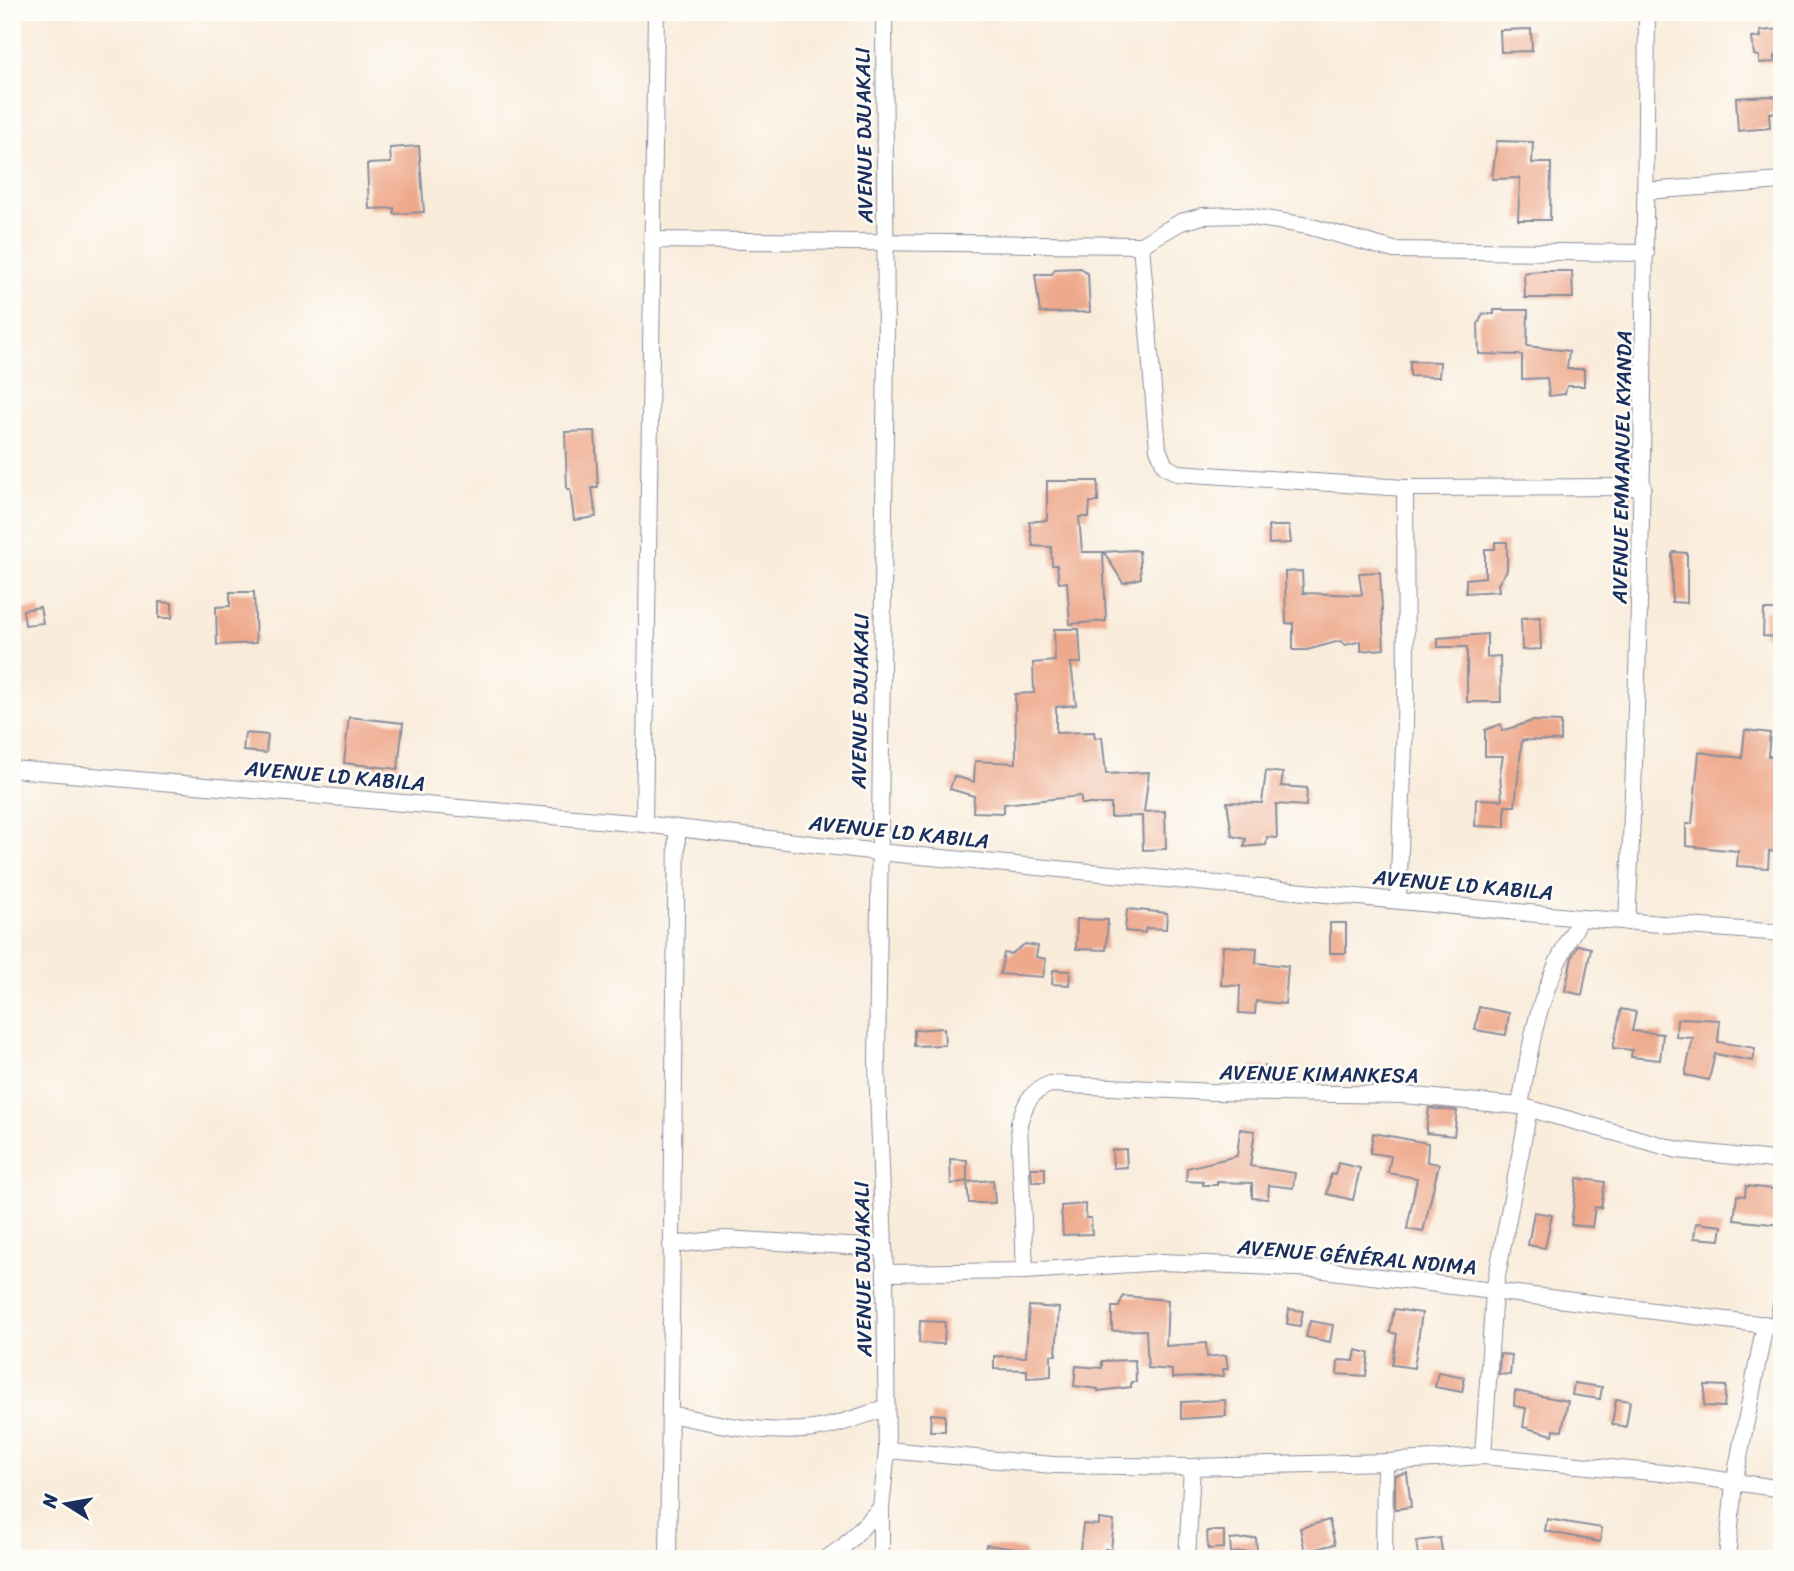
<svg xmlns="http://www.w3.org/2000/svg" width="1794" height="1571" font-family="Sriracha,sans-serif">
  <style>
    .building { fill: #eea88b }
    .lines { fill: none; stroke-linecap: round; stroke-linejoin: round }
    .minor-casing { stroke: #8a8e9c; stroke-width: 18 }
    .minor { stroke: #fff; stroke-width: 16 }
    .labels { text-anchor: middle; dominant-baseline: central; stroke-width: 5; stroke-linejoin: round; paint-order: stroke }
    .street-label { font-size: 21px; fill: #1b2f5e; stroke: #fdfcf7 }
  </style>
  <rect width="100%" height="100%" fill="#fdfcf7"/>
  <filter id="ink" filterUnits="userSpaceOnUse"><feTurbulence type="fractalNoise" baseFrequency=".0143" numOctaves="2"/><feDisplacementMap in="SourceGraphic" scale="14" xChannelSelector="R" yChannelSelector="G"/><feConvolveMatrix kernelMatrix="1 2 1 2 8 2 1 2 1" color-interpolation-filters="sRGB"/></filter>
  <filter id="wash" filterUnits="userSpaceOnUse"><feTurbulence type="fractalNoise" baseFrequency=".00686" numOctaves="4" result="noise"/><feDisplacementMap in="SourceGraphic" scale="28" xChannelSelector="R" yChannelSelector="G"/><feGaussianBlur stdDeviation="1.57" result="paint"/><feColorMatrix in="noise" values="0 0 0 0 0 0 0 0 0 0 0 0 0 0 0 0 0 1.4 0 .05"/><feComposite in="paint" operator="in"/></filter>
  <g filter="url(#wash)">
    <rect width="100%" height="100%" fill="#f9ecdb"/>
    <g id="blocks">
      <!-- building -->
      <g class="building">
        <polygon points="1531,29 1532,51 1501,52 1500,30"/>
        <polygon points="1782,29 1782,56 1775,56 1775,62 1759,63 1759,56 1754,55 1752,38 1761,37 1760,31"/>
        <polygon points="1767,96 1782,97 1782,112 1769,113 1770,128 1738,131 1736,98"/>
        <polygon points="1497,141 1533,142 1532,163 1551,163 1550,220 1518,220 1520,178 1492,179"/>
        <polygon points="419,146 424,212 394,214 394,208 369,209 367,164 391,163 390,148"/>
        <polygon points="1080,268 1088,274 1090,312 1040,313 1035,274 1052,274 1055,269"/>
        <polygon points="1540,271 1572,271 1573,298 1525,298 1524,273"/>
        <polygon points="1494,310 1528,310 1527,346 1569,351 1567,369 1584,369 1584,386 1567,386 1565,394 1549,396 1547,378 1522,379 1522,355 1479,354 1478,324 1483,314 1494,314"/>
        <polygon points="1410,361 1440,362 1439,377 1410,376"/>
        <polygon points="595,431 598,488 592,488 596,517 574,520 570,489 567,489 565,432"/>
        <polygon points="1047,481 1098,481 1098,502 1090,502 1089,517 1079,517 1082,552 1103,552 1106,621 1070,624 1067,582 1059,583 1057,565 1052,565 1051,547 1033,546 1029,522 1047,520"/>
        <polygon points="1268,526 1289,526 1291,543 1269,544"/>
        <polygon points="1495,542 1507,542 1507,570 1498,584 1499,591 1466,593 1466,579 1485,577 1485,549 1495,549"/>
        <polygon points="1134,550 1139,551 1141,578 1123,583 1104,552"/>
        <polygon points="1674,552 1687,553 1687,603 1672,602 1672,554"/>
        <polygon points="1302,571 1303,593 1362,595 1359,573 1380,572 1384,649 1361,651 1361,641 1346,645 1340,641 1307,650 1293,650 1293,623 1286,624 1285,572"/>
        <polygon points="230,592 254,592 256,643 217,645 216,607 230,606"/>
        <polygon points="159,602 172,603 172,618 159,618"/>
        <polygon points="40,607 43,623 25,625 23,610"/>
        <polygon points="1764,610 1778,610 1777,637 1763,636"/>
        <polygon points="1540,617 1541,649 1522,650 1521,618"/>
        <polygon points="1054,629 1079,629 1081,663 1071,663 1076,705 1056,707 1056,733 1094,732 1095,738 1102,737 1106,774 1149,772 1144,812 1165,811 1166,849 1143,850 1142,816 1111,817 1111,804 1081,804 1081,796 1004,804 1004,813 973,812 974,796 950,789 954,776 974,782 975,761 1016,763 1015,694 1034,693 1033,663 1055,661"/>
        <polygon points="1487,634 1487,657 1500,656 1501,702 1467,702 1467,647 1438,647 1438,638"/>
        <polygon points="349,717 403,723 398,769 344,763"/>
        <polygon points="1532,721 1561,722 1561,741 1522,740 1515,806 1505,806 1505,827 1475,826 1476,799 1502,800 1500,773 1503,756 1485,756 1485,730 1501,724 1502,731"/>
        <polygon points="1745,730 1770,733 1768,756 1782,757 1782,853 1769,851 1768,868 1737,866 1738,851 1686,846 1686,824 1692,824 1699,752 1742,758"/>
        <polygon points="245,733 268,735 266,753 243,751"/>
        <polygon points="1266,771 1283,773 1281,786 1307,788 1306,806 1276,804 1277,838 1267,837 1266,845 1244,847 1246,839 1232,836 1227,802 1262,803"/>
        <polygon points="1127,909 1167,913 1166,929 1146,928 1145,933 1125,931"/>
        <polygon points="1077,919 1108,920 1106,950 1076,949"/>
        <rect x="1330" y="923" width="16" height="30"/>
        <polygon points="1025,944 1038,946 1036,957 1046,959 1043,977 1000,974 1004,953 1011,954"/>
        <polygon points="1578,945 1591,948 1582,995 1565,991 1572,957"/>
        <polygon points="1223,946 1257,948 1256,963 1288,966 1285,1004 1256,1001 1255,1014 1239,1013 1240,986 1221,985"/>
        <polygon points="1053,970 1070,971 1069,985 1052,984"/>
        <polygon points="1479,1007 1509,1013 1506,1035 1475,1030"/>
        <polygon points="1621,1009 1636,1012 1632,1031 1663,1034 1660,1060 1631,1057 1632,1050 1613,1048"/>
        <polygon points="1683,1018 1720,1020 1718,1042 1755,1048 1753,1061 1715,1054 1709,1080 1685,1075 1693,1038 1676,1037 1677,1020"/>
        <polygon points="944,1028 945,1045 914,1046 914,1030"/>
        <polygon points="1265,1066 1265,1080 1251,1081 1250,1067"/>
        <polygon points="1429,1108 1457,1111 1454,1136 1426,1133"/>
        <polygon points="1240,1129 1255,1131 1250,1166 1295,1173 1293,1188 1269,1185 1268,1199 1252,1198 1252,1183 1217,1182 1217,1185 1203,1185 1203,1182 1186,1181 1187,1168 1237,1156"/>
        <polygon points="1373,1133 1428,1143 1427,1162 1439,1164 1423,1232 1407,1229 1417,1178 1388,1173 1391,1156 1370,1153"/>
        <polygon points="1126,1149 1127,1167 1113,1168 1112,1150"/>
        <polygon points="950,1159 967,1160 967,1181 951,1184"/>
        <polygon points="1338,1163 1360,1168 1353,1200 1327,1194 1331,1174 1335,1175"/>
        <polygon points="1031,1168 1045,1168 1045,1182 1032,1182"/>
        <polygon points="1577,1178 1605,1182 1601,1208 1595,1207 1592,1227 1571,1225"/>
        <polygon points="993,1180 995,1203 969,1203 967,1182"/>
        <polygon points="1746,1186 1782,1190 1781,1225 1734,1220 1737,1195 1745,1196"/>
        <polygon points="1085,1204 1086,1218 1091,1218 1092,1234 1063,1235 1061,1206"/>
        <polygon points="1534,1212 1552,1215 1545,1248 1528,1245"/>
        <polygon points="1696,1223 1722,1226 1720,1240 1694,1238"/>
        <polygon points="1123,1296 1168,1300 1166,1346 1206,1343 1207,1357 1226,1355 1228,1369 1223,1369 1224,1376 1172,1378 1172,1370 1148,1368 1146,1330 1112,1331 1112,1307 1119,1307"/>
        <polygon points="1029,1306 1059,1308 1056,1355 1051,1355 1051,1376 1044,1377 1027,1378 1027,1370 994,1369 994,1356 1026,1357"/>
        <polygon points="1289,1309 1303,1311 1300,1326 1287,1324"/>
        <polygon points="1394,1309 1422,1313 1414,1368 1392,1365 1397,1334 1390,1332"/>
        <polygon points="920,1321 945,1322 944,1344 919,1343"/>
        <polygon points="1310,1321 1333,1325 1330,1342 1306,1337"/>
        <polygon points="1356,1350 1369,1353 1366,1376 1337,1374 1338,1360 1354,1361"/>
        <polygon points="1500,1354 1512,1355 1510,1375 1499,1374"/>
        <polygon points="1135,1360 1136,1382 1131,1382 1131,1387 1098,1391 1098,1389 1074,1386 1076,1366 1102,1368 1102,1361"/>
        <polygon points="1438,1372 1465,1377 1462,1392 1435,1387"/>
        <polygon points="1574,1383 1602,1387 1600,1399 1572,1395"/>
        <polygon points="1705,1385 1726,1386 1724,1407 1704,1406"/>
        <polygon points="1515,1391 1568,1401 1562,1431 1554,1430 1553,1435 1523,1427 1526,1408 1514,1406"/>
        <polygon points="1616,1399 1630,1401 1626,1427 1612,1424"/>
        <polygon points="1225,1400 1226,1416 1181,1419 1181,1402"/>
        <polygon points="931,1414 945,1415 945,1431 930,1431"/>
        <polygon points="1407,1473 1411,1507 1395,1509 1395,1475"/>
        <polygon points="1099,1519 1114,1521 1111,1550 1105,1549 1104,1559 1079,1559 1083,1524 1099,1525"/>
        <polygon points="1547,1519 1602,1528 1600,1542 1545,1531"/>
        <polygon points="1329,1520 1335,1544 1305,1552 1300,1528"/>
        <polygon points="1207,1531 1224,1531 1224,1548 1208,1549"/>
        <polygon points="1256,1538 1257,1551 1231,1553 1230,1540"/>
        <polygon points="1440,1538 1443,1556 1419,1559 1416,1541"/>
        <polygon points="986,1545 1026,1550 1026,1559 984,1559"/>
      </g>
    </g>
  </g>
  <g filter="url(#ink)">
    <use href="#blocks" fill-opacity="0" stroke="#8a8e9c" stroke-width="2"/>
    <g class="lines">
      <defs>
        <g id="minor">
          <polyline points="1646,191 1782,181"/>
          <polyline points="652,240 1141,245 1158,449 1165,466 1177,473 1405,488 1643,487"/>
          <polyline points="1141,245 1181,222 1203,216 1241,215 1308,226 1394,250 1646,253"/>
          <polyline points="12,769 644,824 878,852 1581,918 1782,933"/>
          <polyline points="644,824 656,12"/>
          <polyline points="1398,900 1406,695 1405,488"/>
          <path d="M1627,922C1643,619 1644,316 1647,12"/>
          <path d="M1520,1106C1532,1031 1541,984 1581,918"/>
          <polyline points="671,1245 725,1239 884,1248"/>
          <path d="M1025,1271L1019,1123C1026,1102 1030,1092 1050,1084L1212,1092L1403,1095L1520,1106L1678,1150L1782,1161"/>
          <polyline points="885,1273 1025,1271 1163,1262 1316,1269 1782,1327"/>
          <polyline points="1777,1326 1782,1300"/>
          <path d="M670,1414C718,1424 764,1435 814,1429C838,1426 863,1415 886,1408"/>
          <polyline points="887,1450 1053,1465 1192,1467 1385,1462 1483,1456 1694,1476 1782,1489"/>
          <polyline points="1483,1456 1494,1291 1529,1109"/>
          <polyline points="668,1559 677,830"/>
          <polyline points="826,1559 844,1546 881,1508"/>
          <polyline points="881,1559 881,1508 887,1450 885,1273 877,1064 886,351 884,12"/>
          <polyline points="1187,1559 1192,1467"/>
          <polyline points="1384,1559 1385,1462"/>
          <polyline points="1727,1559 1734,1483 1765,1324"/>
        </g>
      </defs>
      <!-- minor casing -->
      <use href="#minor" class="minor-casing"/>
      <!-- minor -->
      <use href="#minor" class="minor"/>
    </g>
  </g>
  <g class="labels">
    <!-- street labels -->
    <g class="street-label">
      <text transform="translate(864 135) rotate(-91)">AVENUE DJUAKALI</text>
      <text transform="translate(1622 467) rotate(-89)">AVENUE EMMANUEL KYANDA</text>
      <text transform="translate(860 701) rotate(-89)">AVENUE DJUAKALI</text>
      <text transform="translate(335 776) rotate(5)">AVENUE LD KABILA</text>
      <text transform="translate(899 832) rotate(6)">AVENUE LD KABILA</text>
      <text transform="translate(1463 885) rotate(5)">AVENUE LD KABILA</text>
      <text transform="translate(1319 1074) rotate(1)">AVENUE KIMANKESA</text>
      <text transform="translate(1357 1257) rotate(5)">AVENUE GÉNÉRAL NDIMA</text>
      <text transform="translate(863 1269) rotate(-91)">AVENUE DJUAKALI</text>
    </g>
  </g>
  <!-- margin -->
  <rect width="1794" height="1571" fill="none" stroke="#fdfcf7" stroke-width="42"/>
  <!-- north arrow -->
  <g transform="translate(66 1504) rotate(281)" stroke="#fdfcf7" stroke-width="5" paint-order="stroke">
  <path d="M0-5L12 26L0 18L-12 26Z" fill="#1b2f5e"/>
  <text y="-10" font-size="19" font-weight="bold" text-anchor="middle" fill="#1b2f5e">N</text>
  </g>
</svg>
